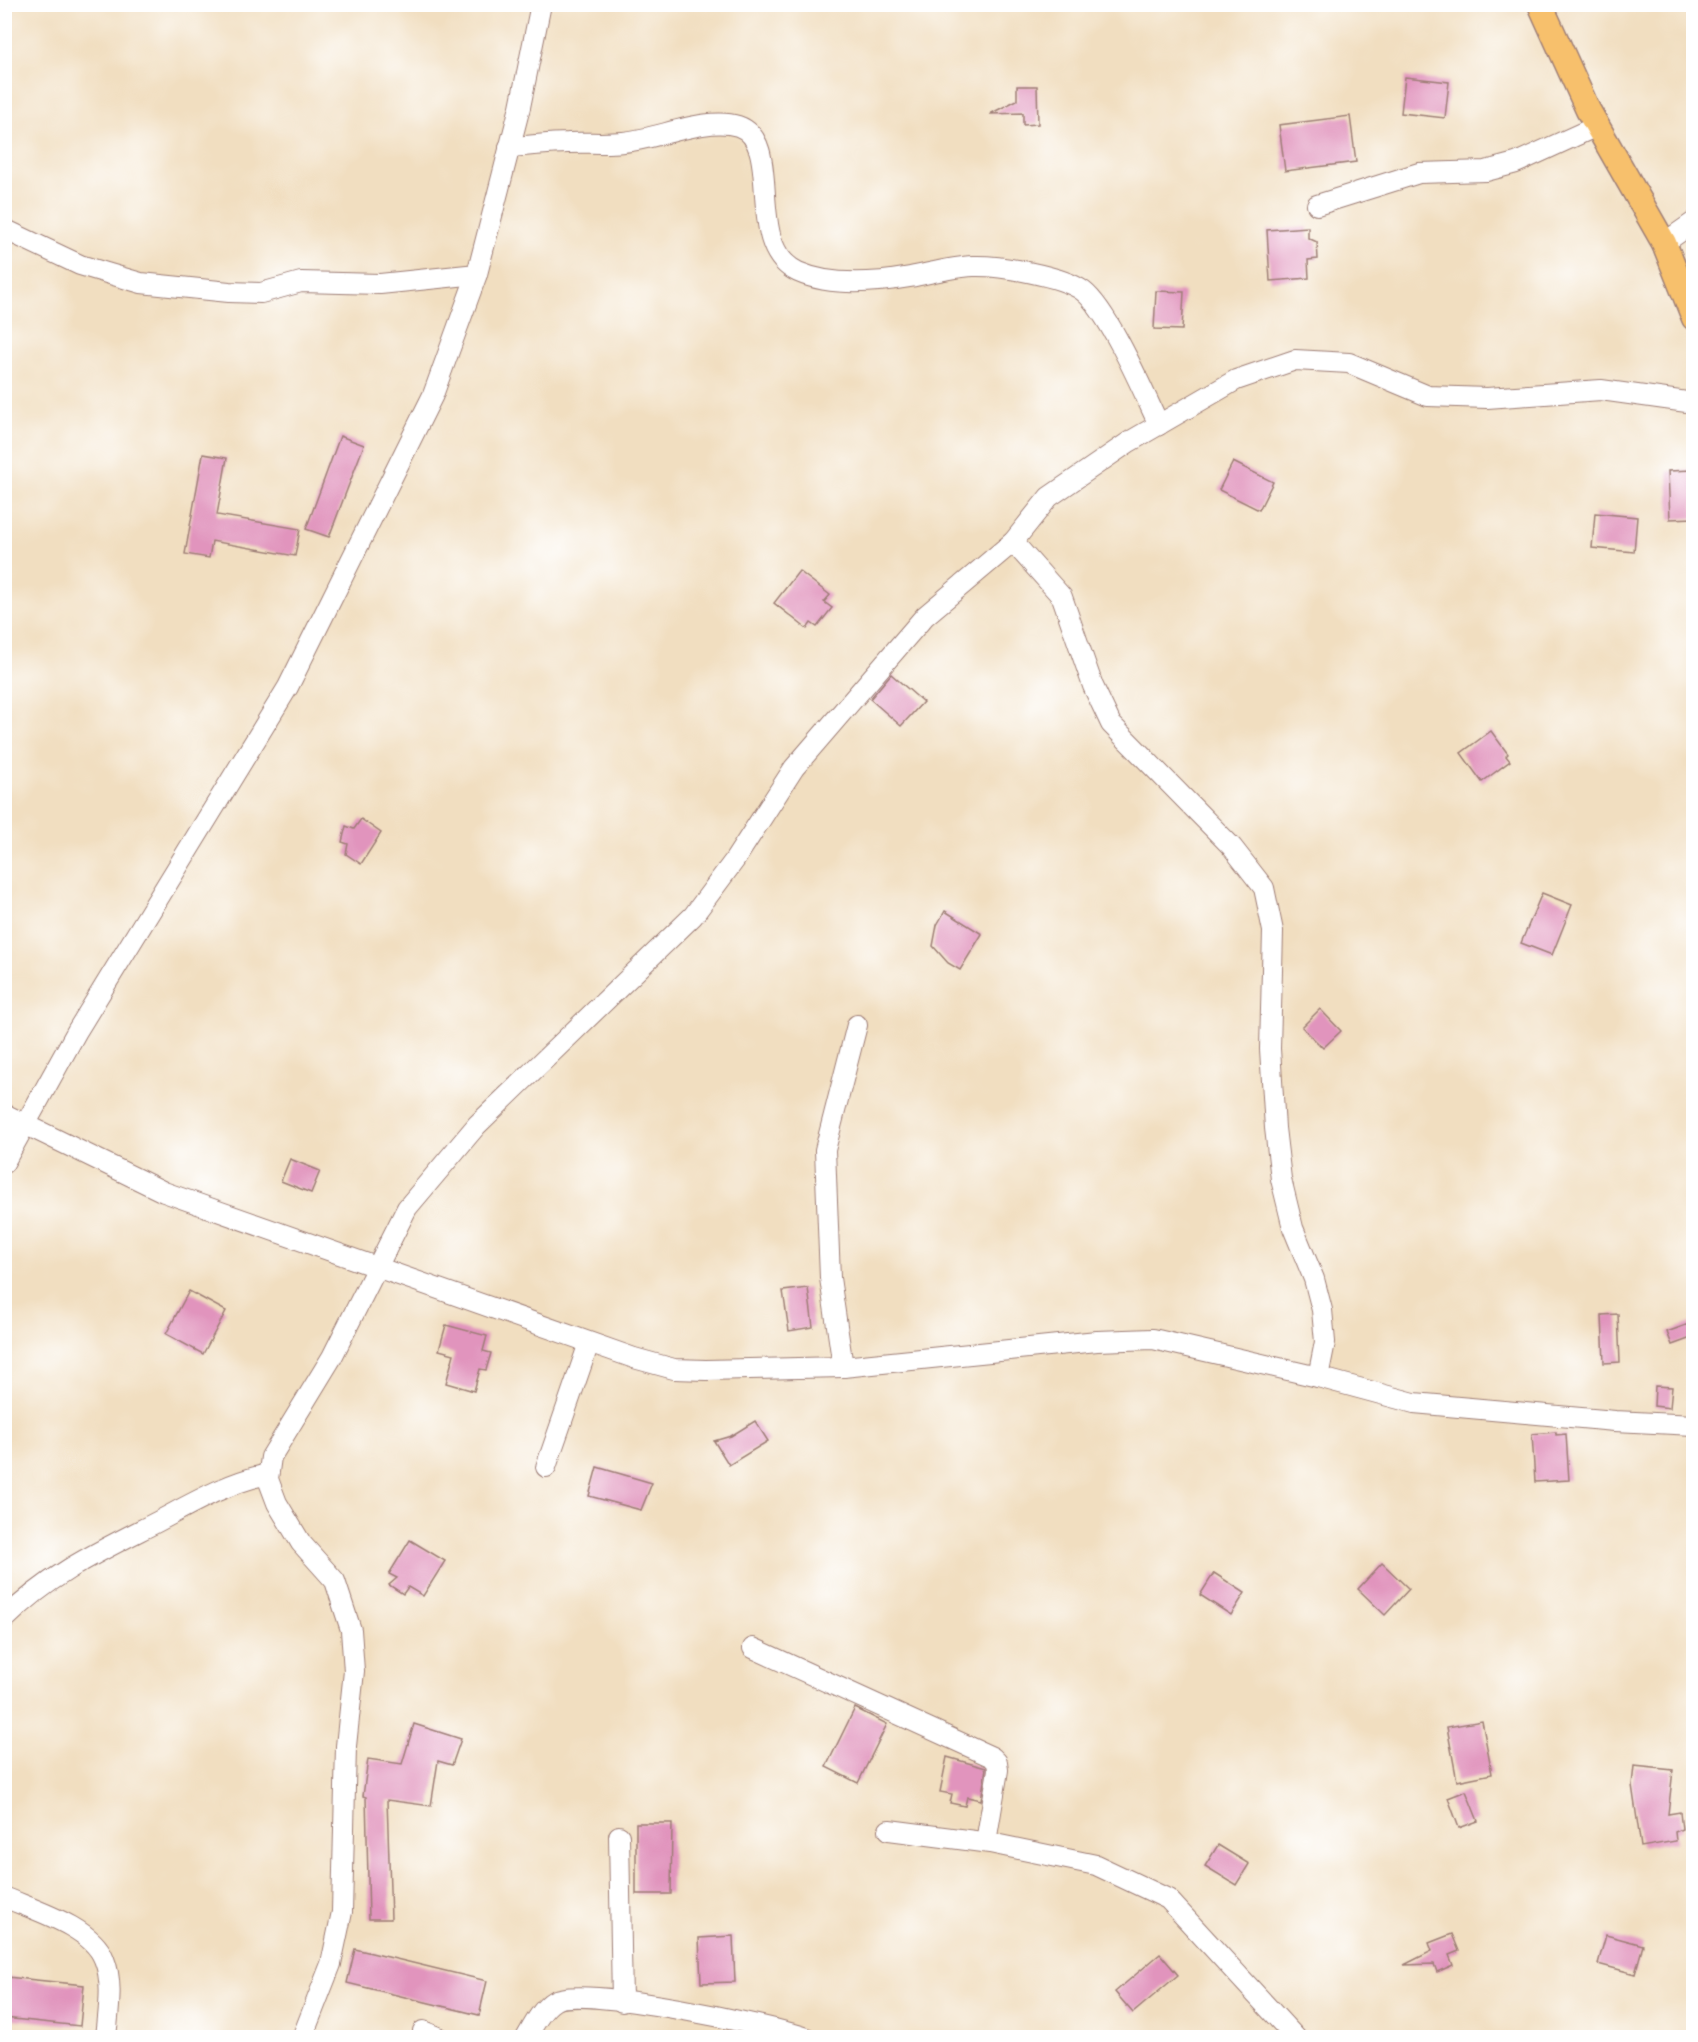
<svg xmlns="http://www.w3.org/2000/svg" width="1698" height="2042" font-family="Delius,sans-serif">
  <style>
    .building { fill: #e194bd }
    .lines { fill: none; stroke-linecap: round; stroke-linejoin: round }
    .minor-casing { stroke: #9e7e76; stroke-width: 22 }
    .major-casing { stroke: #9e7e76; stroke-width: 27 }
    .minor { stroke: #fff; stroke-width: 20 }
    .major { stroke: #f7c06c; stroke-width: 24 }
  </style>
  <rect width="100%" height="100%" fill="#fff"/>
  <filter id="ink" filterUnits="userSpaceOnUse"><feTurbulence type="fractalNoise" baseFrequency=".0167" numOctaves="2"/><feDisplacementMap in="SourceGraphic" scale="12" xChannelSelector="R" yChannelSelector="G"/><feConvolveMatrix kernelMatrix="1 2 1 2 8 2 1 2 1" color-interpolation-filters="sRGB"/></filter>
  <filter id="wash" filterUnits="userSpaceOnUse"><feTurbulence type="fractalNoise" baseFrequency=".008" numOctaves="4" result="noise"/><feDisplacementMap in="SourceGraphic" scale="24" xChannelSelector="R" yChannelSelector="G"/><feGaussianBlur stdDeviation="1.35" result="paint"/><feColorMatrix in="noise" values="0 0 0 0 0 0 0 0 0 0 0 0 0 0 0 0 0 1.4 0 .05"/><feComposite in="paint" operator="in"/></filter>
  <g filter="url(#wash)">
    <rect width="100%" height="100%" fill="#f1dec0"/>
    <g id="blocks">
      <!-- building -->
      <g class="building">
        <polygon points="1405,77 1449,82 1445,118 1401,113"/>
        <polygon points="1017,86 1037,86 1038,124 1023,125 1023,113 990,114 1017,100"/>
        <polygon points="1350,116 1356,162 1285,171 1279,125"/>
        <polygon points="1308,227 1308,238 1317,242 1318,259 1308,260 1309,278 1270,281 1267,230"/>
        <polygon points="1156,291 1184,292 1182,330 1154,329"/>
        <polygon points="340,436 364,445 329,537 306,529"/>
        <polygon points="203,454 227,458 217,515 300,529 295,556 212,541 209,558 185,554"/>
        <polygon points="1233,462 1273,482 1259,510 1219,490"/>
        <polygon points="1694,470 1694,518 1670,519 1668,471"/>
        <polygon points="1595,513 1637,517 1634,552 1592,548"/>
        <polygon points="799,571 830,595 824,602 832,608 817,627 811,623 807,629 774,603"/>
        <polygon points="891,674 923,702 901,726 870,699"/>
        <polygon points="1491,731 1508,754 1506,756 1510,761 1482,782 1461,753"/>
        <polygon points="361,819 381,833 361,864 346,854 348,844 342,842 346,826 354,829"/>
        <polygon points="1542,893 1572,905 1552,955 1521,943"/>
        <polygon points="945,911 982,934 960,970 948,963 933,946 937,925"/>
        <polygon points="1320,1009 1341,1031 1323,1048 1302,1027"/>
        <polygon points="290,1159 320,1171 311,1193 281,1181"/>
        <polygon points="808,1288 813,1327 789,1331 783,1291"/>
        <polygon points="189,1291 226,1311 203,1354 166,1334"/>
        <polygon points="1618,1314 1620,1362 1604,1363 1602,1315"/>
        <polygon points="1694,1322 1694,1337 1672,1345 1667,1332"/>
        <polygon points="446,1325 487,1336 483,1351 491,1353 486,1370 480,1369 474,1391 446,1383 454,1354 439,1350"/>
        <polygon points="1655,1386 1672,1387 1670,1408 1654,1406"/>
        <polygon points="755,1421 768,1441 729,1465 714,1441 731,1436"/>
        <polygon points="1556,1432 1556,1435 1566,1434 1569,1480 1535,1482 1532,1434"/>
        <polygon points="597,1467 652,1483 641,1510 589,1496"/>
        <polygon points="410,1540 445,1561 423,1596 408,1587 403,1594 389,1585 397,1578 389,1574"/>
        <polygon points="1382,1563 1409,1589 1385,1615 1358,1589"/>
        <polygon points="1214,1573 1245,1593 1231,1615 1200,1595"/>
        <polygon points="855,1708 887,1724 858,1783 826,1767"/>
        <polygon points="1482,1721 1492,1774 1457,1781 1447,1727"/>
        <polygon points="414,1724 461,1739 452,1765 438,1761 431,1806 387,1800 391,1919 369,1919 366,1797 363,1796 368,1759 402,1764"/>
        <polygon points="947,1757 986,1768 981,1800 967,1797 965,1806 950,1803 952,1794 940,1792"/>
        <polygon points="1634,1766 1673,1770 1668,1814 1680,1812 1682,1829 1675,1832 1676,1841 1641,1847 1632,1785"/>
        <polygon points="1466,1791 1478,1821 1459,1828 1448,1798"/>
        <polygon points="636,1823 672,1823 671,1894 636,1894"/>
        <polygon points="1218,1845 1249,1864 1236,1885 1205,1866"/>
        <polygon points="1452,1934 1459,1951 1449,1955 1453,1965 1437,1972 1434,1964 1404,1965 1432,1951 1429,1943"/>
        <polygon points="1606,1935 1643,1945 1635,1974 1598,1964"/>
        <polygon points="733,1936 735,1982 701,1983 699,1938"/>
        <polygon points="355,1949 487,1981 479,2015 347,1983"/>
        <polygon points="1160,1954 1178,1975 1133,2013 1115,1992"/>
        <polygon points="7,1977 84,1985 80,2026 4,2018"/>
      </g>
    </g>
  </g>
  <g filter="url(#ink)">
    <use href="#blocks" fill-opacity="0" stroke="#9e7e76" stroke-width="1.5"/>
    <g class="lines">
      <defs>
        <g id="minor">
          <path d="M509,147C529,146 549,143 568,143C586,142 605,144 623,142C658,139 706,116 738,126C786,142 742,246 798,272C832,287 876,283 910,277C931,273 952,267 973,266C999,265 1063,276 1083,291C1109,311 1144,393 1159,425"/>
          <polyline points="1317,205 1419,173 1486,171 1516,163 1597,126"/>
          <polyline points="4,229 80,265 110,274 141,283 229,292 261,293 301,282 380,284 477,274"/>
          <polyline points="1664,243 1694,222"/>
          <polyline points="1013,542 1062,597 1093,686 1111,724 1232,847 1264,888 1273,931 1270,1049 1275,1128 1281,1179 1293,1228 1314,1279 1322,1310 1325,1342 1318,1377"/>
          <polyline points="4,1114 164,1192 634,1358 674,1369 706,1370 843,1367 1097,1341 1153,1339 1318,1377 1414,1403 1615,1421 1694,1425"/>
          <polyline points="4,1163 77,1031 288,687 433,395 477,274 520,107 541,4"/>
          <polyline points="843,1367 830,1278 825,1150 857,1025"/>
          <polyline points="546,1467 589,1343"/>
          <path d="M4,1620C50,1574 98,1552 155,1523C193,1503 226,1483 268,1474"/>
          <polyline points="753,1648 992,1757 997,1762 998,1770 986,1842"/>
          <polyline points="889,1830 990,1843 1096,1865 1168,1899 1296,2038"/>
          <polyline points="619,1836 622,2002"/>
          <path d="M4,1897C34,1910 92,1927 104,1959C114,1983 108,2013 106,2038"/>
          <polyline points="423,2031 440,2038"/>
          <polyline points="302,2038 331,1964 342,1912 346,1746 354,1671 351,1630 335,1581 301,1543 277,1503 268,1479 271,1457 332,1357 407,1208 477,1125 693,916 734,861 794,768 925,616 1013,542 1049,497 1129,442 1236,380 1295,360 1349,363 1428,396 1487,398 1601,390 1694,403"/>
          <path d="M526,2038C533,2026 542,2008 554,2001C579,1984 772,2026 807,2038"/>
        </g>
        <polyline id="major" points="1540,4 1588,110 1664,243 1694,318"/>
      </defs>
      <!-- minor casing -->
      <use href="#minor" class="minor-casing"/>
      <!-- major casing -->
      <use href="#major" class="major-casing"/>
      <!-- minor -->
      <use href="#minor" class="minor"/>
      <!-- major -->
      <use href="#major" class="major"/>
    </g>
  </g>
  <!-- margin -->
  <rect width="1698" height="2042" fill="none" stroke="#fff" stroke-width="24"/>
</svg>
